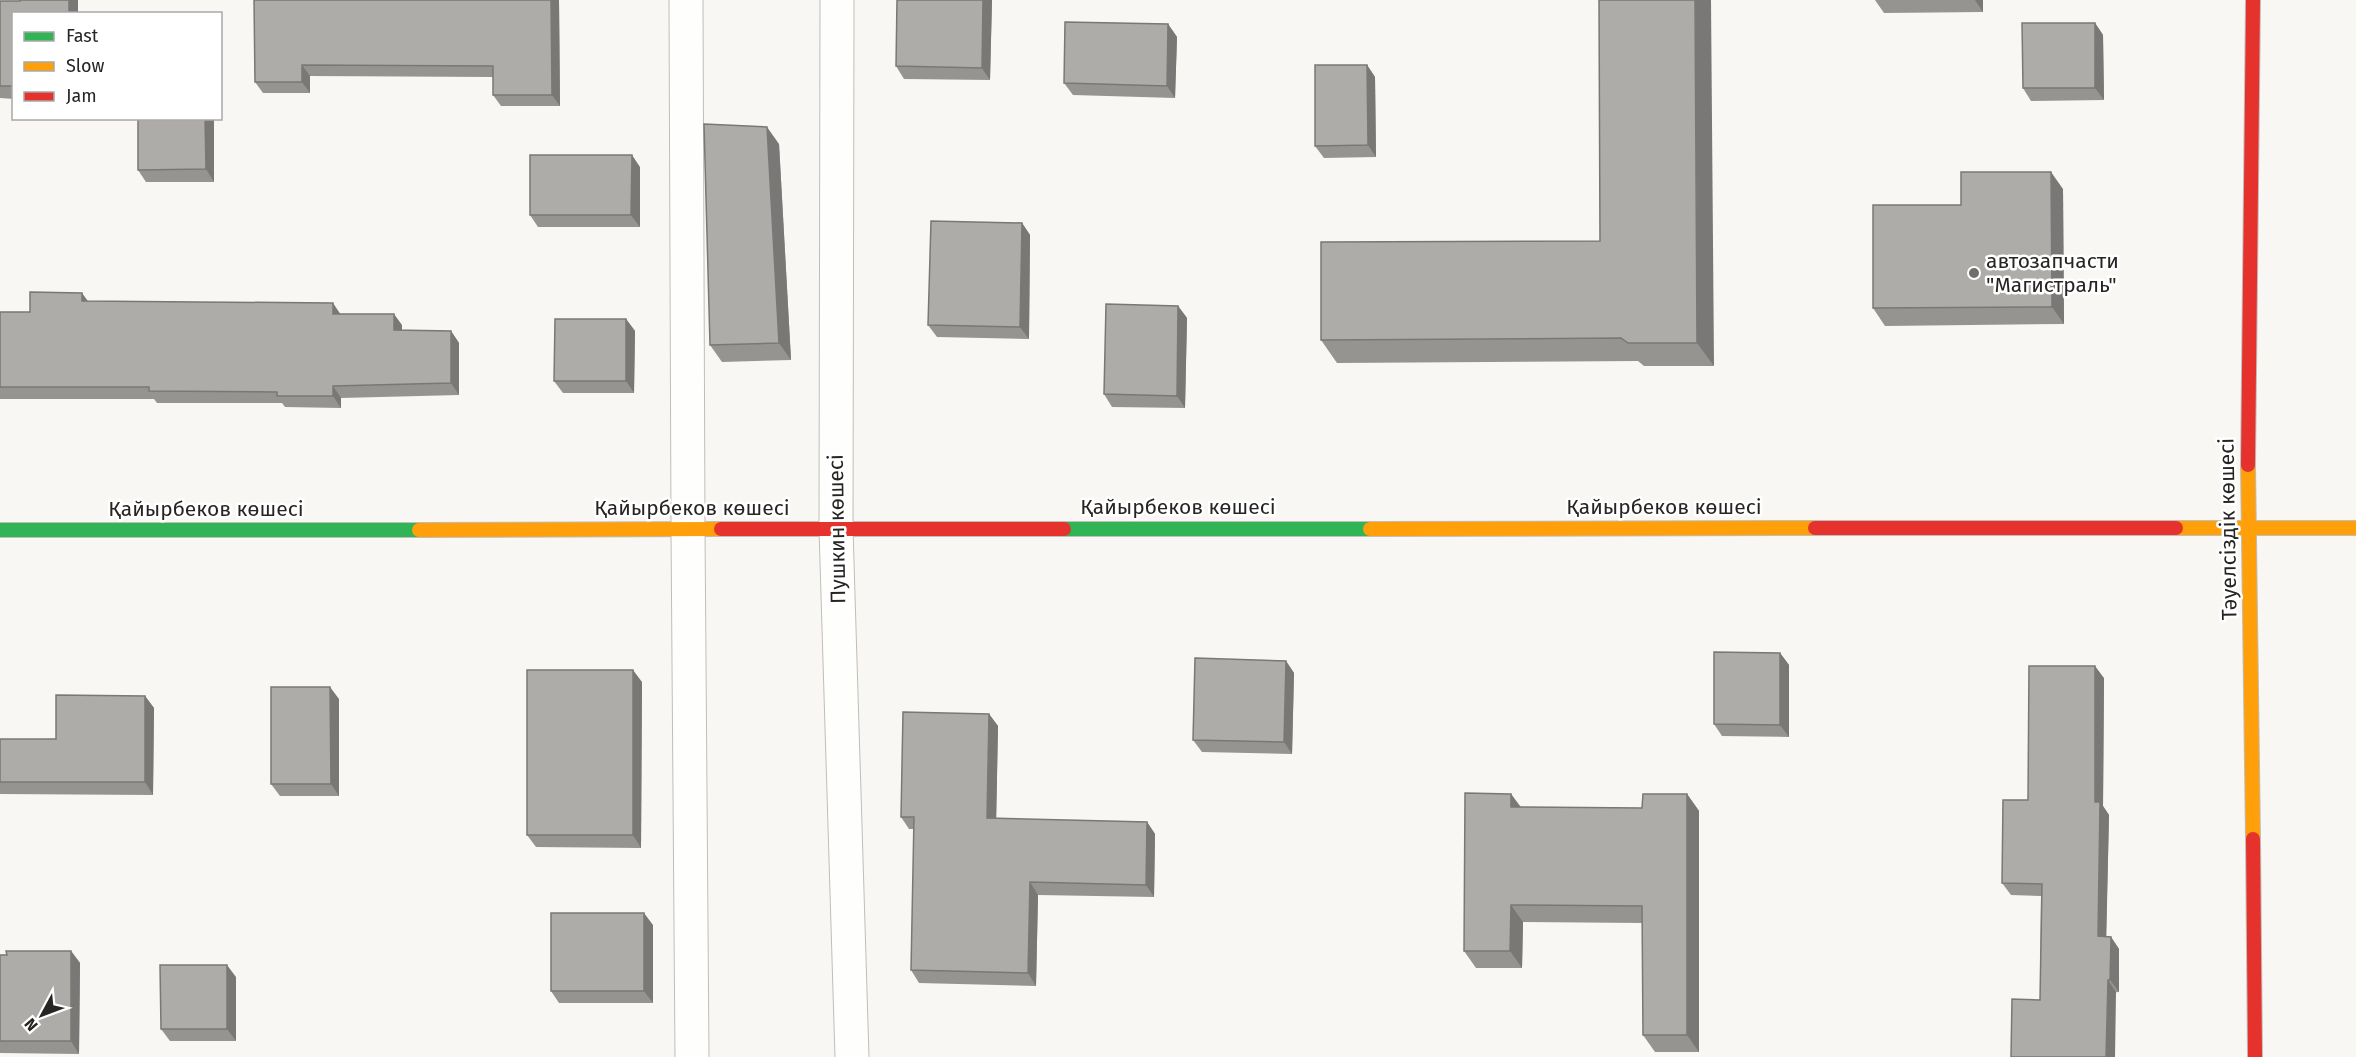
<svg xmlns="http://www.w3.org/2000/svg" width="2356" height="1057" font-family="'Fira Sans',sans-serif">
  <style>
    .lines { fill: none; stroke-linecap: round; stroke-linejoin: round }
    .street-casing { stroke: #bfbebb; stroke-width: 35 }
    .fast-casing { stroke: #bfbebb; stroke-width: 16 }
    .slow-casing { stroke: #bfbebb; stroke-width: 16 }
    .jam-casing { stroke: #bfbebb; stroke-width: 16 }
    .street { stroke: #fefefd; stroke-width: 33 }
    .fast { stroke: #30b455; stroke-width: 14 }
    .slow { stroke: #ff9f0a; stroke-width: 14 }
    .jam { stroke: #e5322d; stroke-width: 14 }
    .wall { fill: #969491 }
    .shaded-wall { fill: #7a7876 }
    .building { fill: #aeaca9; stroke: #7a7876; stroke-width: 1.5 }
    .poi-dot { fill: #706e6c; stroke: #fff; stroke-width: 2 }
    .labels { text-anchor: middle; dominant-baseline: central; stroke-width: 5; stroke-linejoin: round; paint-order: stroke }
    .poi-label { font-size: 21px; fill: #262523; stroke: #fff; text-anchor: start }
    .street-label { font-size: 21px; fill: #262523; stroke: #fff }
  </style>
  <rect width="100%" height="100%" fill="#f9f7f3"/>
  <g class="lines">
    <defs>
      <g id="street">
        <polyline points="686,0 688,529 692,1057"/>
        <polyline points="837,0 836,529 852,1057"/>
      </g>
      <g id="fast">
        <polyline points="1064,529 1370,529"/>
        <polyline points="0,530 419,530"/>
      </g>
      <g id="slow">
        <polyline points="2248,465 2253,839"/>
        <polyline points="2176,528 2356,528"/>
        <polyline points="1370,529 1815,528"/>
        <polyline points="419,530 721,529"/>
      </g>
      <g id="jam">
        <polyline points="2248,465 2253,0"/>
        <polyline points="1815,528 2176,528"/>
        <polyline points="721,529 1064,529"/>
        <polyline points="2253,839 2255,1057"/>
      </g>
    </defs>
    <!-- street casing -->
    <use href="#street" class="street-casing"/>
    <!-- fast casing -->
    <use href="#fast" class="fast-casing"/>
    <!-- slow casing -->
    <use href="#slow" class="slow-casing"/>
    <!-- jam casing -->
    <use href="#jam" class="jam-casing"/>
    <!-- street -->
    <use href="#street" class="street"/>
    <!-- fast -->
    <use href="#fast" class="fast"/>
    <!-- slow -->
    <use href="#slow" class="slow"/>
    <!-- jam -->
    <use href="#jam" class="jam"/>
  </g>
  <!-- wall -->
  <g class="wall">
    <polygon points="78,0 78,14 14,14 14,99 0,98 0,1"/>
    <polygon points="254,0 559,0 560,106 501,106 493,95 493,77 310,76 310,93 263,93 255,82"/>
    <polygon points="897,0 992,0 990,80 904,79 896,66"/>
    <polygon points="1599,0 1714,366 1644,366 1638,361 1337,363 1321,340 1600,241"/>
    <polygon points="1875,0 1983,0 1983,12 1884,13"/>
    <polygon points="2095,23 2103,35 2104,100 2031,101 2023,88"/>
    <polygon points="1168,24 1177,37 1175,98 1073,95 1064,83"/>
    <polygon points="1367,65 1375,77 1376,157 1324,158 1315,146"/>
    <polygon points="138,118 214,118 214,182 146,182 138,170"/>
    <polygon points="779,144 791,360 722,362 710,345"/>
    <polygon points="640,167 640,227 538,227 530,215"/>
    <polygon points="2063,189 2064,324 1885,326 1873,308 1961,205"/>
    <polygon points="1022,223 1030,235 1029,339 937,337 928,325"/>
    <polygon points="88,302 340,314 402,325 402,331 451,331 459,343 459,395 341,398 341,408 285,407 282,403 157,403 154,399 0,399 0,312 30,312"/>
    <polygon points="1178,306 1187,318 1185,408 1112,407 1104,394"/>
    <polygon points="626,319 635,331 634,393 563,393 554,381"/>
    <polygon points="1780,653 1789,665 1789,737 1722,736 1714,724"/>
    <polygon points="1286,661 1294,673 1292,754 1202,752 1193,740"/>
    <polygon points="2104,678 2103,806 2109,815 2106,937 2111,937 2119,949 2119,992 2040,1000 2041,896 2011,895 2002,883 2028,800"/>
    <polygon points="642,682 641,848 536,847 527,835"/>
    <polygon points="145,696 154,708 153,795 0,794 0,739 56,739"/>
    <polygon points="339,699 339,796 280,796 271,784"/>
    <polygon points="989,714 998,726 996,819 1147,822 1155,834 1154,897 1038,895 1036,986 919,983 911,970 914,829 909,829 901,817"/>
    <polygon points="1511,794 1521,807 1642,808 1687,794 1699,811 1699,1052 1655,1052 1643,1035 1642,923 1523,922 1522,968 1476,968 1464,951"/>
    <polygon points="653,925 653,1003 559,1003 551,991"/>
    <polygon points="71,951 80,963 79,1054 0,1053 0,955"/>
    <polygon points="236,977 236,1041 170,1041 161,1029"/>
  </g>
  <!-- shaded-wall -->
  <g class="shaded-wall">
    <rect x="69" y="0" width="9" height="14"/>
    <polygon points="551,0 559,0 560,106 552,95"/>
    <polygon points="983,0 992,0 990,80 982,68"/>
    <polygon points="1695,0 1711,0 1714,366 1697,343"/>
    <polygon points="1975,0 1983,0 1983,12"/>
    <polygon points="2095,23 2103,35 2104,100 2095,88"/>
    <polygon points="1168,24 1177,37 1175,98 1167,86"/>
    <polygon points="302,65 310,76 310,93 302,82"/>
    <polygon points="1367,65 1375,77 1376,157 1368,145"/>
    <polygon points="205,118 214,118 214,182 206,169"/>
    <polygon points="767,127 779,144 791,360 779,343"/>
    <polygon points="632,155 640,167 640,227 631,215"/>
    <polygon points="2051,172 2063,189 2064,324 2052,307"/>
    <polygon points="1022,223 1030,235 1029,339 1020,327"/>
    <polygon points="82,293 90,304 82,301"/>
    <polygon points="333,303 341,315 333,314"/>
    <polygon points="1178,306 1187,318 1185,408 1177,396"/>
    <polygon points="394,314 402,325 402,342 394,330"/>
    <polygon points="626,319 635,331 634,393 626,381"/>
    <polygon points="451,331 459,343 459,395 451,383"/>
    <polygon points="333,386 341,398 341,408 333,396"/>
    <polygon points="1780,653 1789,665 1789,737 1780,725"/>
    <polygon points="1286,661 1294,673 1292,754 1284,742"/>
    <polygon points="2095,666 2104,678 2103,806 2109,815 2106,949 2098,936 2095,802"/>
    <polygon points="633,670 642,682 641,848 633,835"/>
    <polygon points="330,687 339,699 339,796 331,784"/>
    <polygon points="145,696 154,708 153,795 145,782"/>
    <polygon points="989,714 998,726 996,831 987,818"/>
    <polygon points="1511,794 1523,811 1511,807"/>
    <polygon points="1687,794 1699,811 1699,1052 1687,1035"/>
    <polygon points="1147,822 1155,834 1154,897 1146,885"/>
    <polygon points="1030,882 1038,895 1036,986 1028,973"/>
    <polygon points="1511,905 1523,922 1522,968 1510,951"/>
    <polygon points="644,913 653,925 653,1003 644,991"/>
    <polygon points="2111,937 2119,949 2119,992 2110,980"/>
    <polygon points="71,951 80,963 79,1054 71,1041"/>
    <polygon points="227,965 236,977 236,1041 227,1029"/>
    <polygon points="2108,980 2116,992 2115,1057 2106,1057"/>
  </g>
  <!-- building -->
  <g class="building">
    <polygon points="20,0 69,0 69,14 14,14 14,86 0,86 0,1 20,1"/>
    <polygon points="254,0 551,0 552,95 493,95 493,66 302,65 302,82 255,82"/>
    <polygon points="897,0 983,0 982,68 896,66"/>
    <polygon points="1599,0 1695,0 1697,343 1628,343 1621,338 1321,340 1321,242 1600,241"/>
    <polygon points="1065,22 1168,24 1167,86 1064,83"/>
    <polygon points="2022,23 2095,23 2095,88 2023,88"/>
    <polygon points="1315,65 1367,65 1368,145 1315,146"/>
    <polygon points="138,118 205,118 206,169 138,170"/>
    <polygon points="704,124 767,127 779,343 710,345"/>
    <polygon points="530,155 632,155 631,215 530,215"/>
    <polygon points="1961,172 2051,172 2052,307 1873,308 1873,205 1961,205"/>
    <polygon points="931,221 1022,223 1020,327 928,325"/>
    <polygon points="30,292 82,293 82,301 333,303 333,314 394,314 394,330 451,331 451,383 333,386 333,396 277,396 277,392 149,391 149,387 0,387 0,312 30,312"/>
    <polygon points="1106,304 1178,306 1177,396 1104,394"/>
    <polygon points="555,319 626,319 626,381 554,381"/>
    <polygon points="1714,652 1780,653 1780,725 1714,724"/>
    <polygon points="1195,658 1286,661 1284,742 1193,740"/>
    <polygon points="2029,666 2095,666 2095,802 2100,802 2098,936 2111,937 2110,980 2108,980 2106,1057 2011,1057 2012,999 2040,1000 2042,884 2002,883 2003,800 2028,800"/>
    <rect x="527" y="670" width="106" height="165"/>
    <polygon points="271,687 330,687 331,784 271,784"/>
    <polygon points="56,695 145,696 145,782 0,782 0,739 56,739"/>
    <polygon points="903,712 989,714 987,818 1147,822 1146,885 1030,882 1028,973 911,970 914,817 901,817"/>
    <polygon points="1465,793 1511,794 1511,807 1642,808 1643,794 1687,794 1687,1035 1643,1035 1642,906 1511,905 1510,951 1464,951"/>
    <rect x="551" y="913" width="93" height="78"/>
    <polygon points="6,951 71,951 71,1041 0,1041 0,955 7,955"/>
    <polygon points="160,965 227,965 227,1029 161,1029"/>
  </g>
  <!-- markers -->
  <circle class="poi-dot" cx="1974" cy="273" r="6"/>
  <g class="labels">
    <!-- poi labels -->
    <g class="poi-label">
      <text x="1986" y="261">автозапчасти<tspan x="1986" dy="24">"Магистраль"</tspan></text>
    </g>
    <!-- street labels -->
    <g class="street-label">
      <text x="1178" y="507">Қайырбеков көшесі</text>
      <text x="1664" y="507">Қайырбеков көшесі</text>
      <text x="692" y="508">Қайырбеков көшесі</text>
      <text x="206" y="509">Қайырбеков көшесі</text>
      <text transform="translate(837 529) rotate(-91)">Пушкин көшесі</text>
      <text transform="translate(2228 529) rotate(-91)">Тәуелсіздік көшесі</text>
    </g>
  </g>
  <!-- legend -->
  <rect x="12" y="12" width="210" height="108" fill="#ffffff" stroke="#a8a8a7" stroke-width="1.5"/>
  <rect x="24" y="32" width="30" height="9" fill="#30b455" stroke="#a8a8a7" stroke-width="1.5"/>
  <text x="66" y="42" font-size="18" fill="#262523">Fast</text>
  <rect x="24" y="62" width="30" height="9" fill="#ff9f0a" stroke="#a8a8a7" stroke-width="1.5"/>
  <text x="66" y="72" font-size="18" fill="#262523">Slow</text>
  <rect x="24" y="92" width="30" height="9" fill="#e5322d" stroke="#a8a8a7" stroke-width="1.5"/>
  <text x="66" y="102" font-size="18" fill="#262523">Jam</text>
  <!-- north arrow -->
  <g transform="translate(42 1015) rotate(229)" stroke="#ffffff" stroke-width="4.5" paint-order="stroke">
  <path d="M0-4.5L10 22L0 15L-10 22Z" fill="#262523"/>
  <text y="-9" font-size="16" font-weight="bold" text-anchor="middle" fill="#262523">N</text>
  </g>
</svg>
